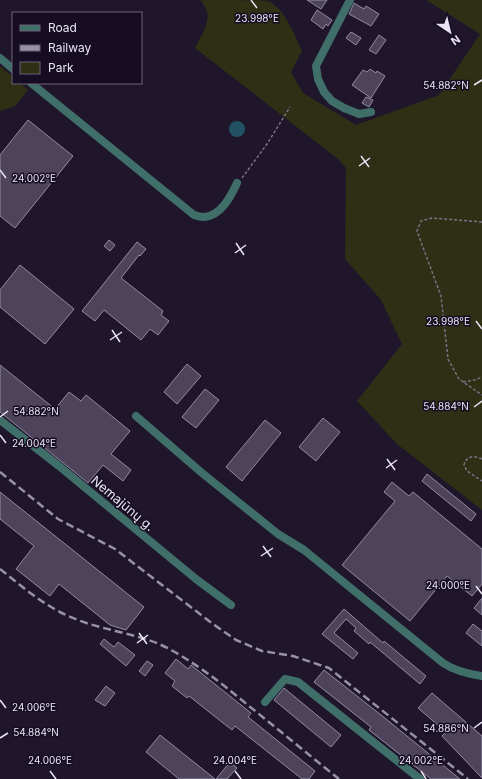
<svg xmlns="http://www.w3.org/2000/svg" width="482" height="779" font-family="Inter,sans-serif">
  <style>
    .green { fill: #2d3015 }
    .water { fill: #215162 }
    .building { fill: #4d445c; stroke: #9389a5 }
    .lines { fill: none; stroke-linecap: round; stroke-linejoin: round }
    .path { stroke: #797184; stroke-width: 1.5; stroke-dasharray: 3 2; stroke-linecap: butt }
    .street { stroke: #406f6a; stroke-width: 8 }
    .rail { stroke: #9992a4; stroke-width: 2.5; stroke-dasharray: 8 4; stroke-linecap: butt }
    .ticks { fill: none; stroke: #e9e3f3; stroke-width: 1.5 }
    .labels { text-anchor: middle; dominant-baseline: central; stroke-width: 3; stroke-linejoin: round; paint-order: stroke }
    .street-label { font-size: 13px; fill: #e9e3f3; stroke: #160d22 }
    .ticks-label { font-size: 10px; text-anchor: middle; fill: #e9e3f3; stroke: #160d22; stroke-width: 3; stroke-linejoin: round; paint-order: stroke }
  </style>
  <rect width="100%" height="100%" fill="#1f162c"/>
  <!-- green -->
  <g class="green">
    <path d="M200,0C210,0 263,0 268,1C286,10 294,34 302,51L291,72L303,93L356,125L439,95L480,34L426,0H482V510L397,444L357,401L402,344L381,300L345,259L346,168L338,159L195,48C203,32 216,16 200,0Z"/>
    <polygon points="0,66 13,77 13,83 20,83 28,90 15,106 0,111"/>
  </g>
  <!-- water -->
  <circle class="water" cx="237" cy="129" r="8"/>
  <!-- building -->
  <g class="building">
    <polygon points="307,0 327,0 321,9"/>
    <polygon points="354,3 364,9 366,6 379,14 371,26 349,14"/>
    <polygon points="317,10 332,20 328,26 326,24 323,29 311,20"/>
    <polygon points="351,32 361,38 356,45 346,38"/>
    <polygon points="379,35 386,40 376,54 369,50"/>
    <polygon points="370,69 376,73 377,71 385,76 371,98 352,85 363,70 367,72"/>
    <polygon points="366,97 373,100 369,107 362,103"/>
    <polygon points="28,120 73,156 15,228 0,216 0,155"/>
    <polygon points="109,240 115,245 110,251 104,246"/>
    <polygon points="137,242 146,249 140,256 139,255 121,278 163,311 161,315 169,321 158,335 150,329 141,340 104,310 95,321 82,311"/>
    <polygon points="20,265 74,309 45,344 0,307 0,290"/>
    <polygon points="187,364 201,376 177,404 164,392"/>
    <polygon points="0,365 55,409 69,392 81,401 86,395 130,431 111,454 131,470 123,481 103,465 88,483 0,412"/>
    <polygon points="205,389 219,400 196,428 182,417"/>
    <polygon points="323,418 340,432 316,461 299,447"/>
    <polygon points="265,420 281,433 242,481 226,467"/>
    <polygon points="427,474 476,514 471,521 422,481"/>
    <polygon points="392,482 409,496 413,492 482,549 482,584 472,596 447,576 410,621 342,565 395,501 384,492"/>
    <polygon points="0,492 144,607 126,630 110,625 59,584 50,596 16,569 34,546 0,519"/>
    <polygon points="482,598 482,615 474,608"/>
    <polygon points="344,609 383,643 384,641 426,676 420,684 370,642 369,644 354,631 356,628 346,619 334,633 358,653 353,659 322,634"/>
    <polygon points="473,624 482,631 482,646 466,633"/>
    <polygon points="104,639 114,647 118,642 135,655 126,666 100,644"/>
    <polygon points="176,659 188,669 191,665 251,713 248,717 315,771 309,779 302,779 235,726 232,730 189,696 187,698 172,686 175,681 165,673"/>
    <polygon points="147,661 153,665 145,676 139,671"/>
    <polygon points="324,670 381,715 460,779 431,779 369,730 371,727 314,682"/>
    <polygon points="106,686 115,693 105,706 95,700"/>
    <polygon points="284,688 341,735 331,747 274,700"/>
    <polygon points="432,693 482,736 482,778 442,736 446,732 418,708"/>
    <polygon points="160,735 215,779 179,779 146,752"/>
    <polygon points="230,762 237,768 227,779 216,779"/>
  </g>
  <g class="lines">
    <!-- path -->
    <g class="path">
      <polyline points="242,178 267,144 290,107"/>
      <polyline points="482,222 432,218 421,221 417,231 441,296 448,359 459,379 482,395"/>
      <polyline points="463,382 475,380 482,377"/>
      <path d="M482,459C474,455 466,456 464,465L467,471L482,481"/>
    </g>
    <!-- street -->
    <g class="street">
      <polyline points="350,0 316,66 318,79 324,92 332,101 344,108 359,114 371,112"/>
      <polyline points="0,58 13,69"/>
      <path d="M31,83L194,215C197,216 201,217 204,217C221,216 231,196 237,183"/>
      <path d="M136,416L202,473L278,534L304,550L443,663C455,671 468,674 482,676"/>
      <polyline points="0,420 59,466 196,579 231,605"/>
      <polyline points="265,702 285,679 298,682 420,779"/>
    </g>
    <!-- rail -->
    <g class="rail">
      <polyline points="0,472 58,519 115,549 213,624 236,640 262,651 293,656 329,668 468,779"/>
      <path d="M0,569C25,589 48,609 78,620C109,632 144,634 173,651C201,667 225,686 249,706C279,730 309,755 339,779"/>
    </g>
  </g>
  <!-- ticks -->
  <path class="ticks" d="M251,0L257,8M474,85L482,80M361,156L369,167M359,166L370,158M0,170L6,178M236,243L244,255M235,253L246,245M476,321L482,329M112,330L120,342M110,340L122,332M474,407L482,401M0,417L8,411M0,435L6,443M387,459L395,470M386,468L397,460M263,546L271,557M261,556L273,548M476,586L482,594M139,633L147,644M137,643L148,635M0,700L6,708M474,728L482,722M0,738L8,733M50,771L56,779M235,771L241,779M421,771L426,779"/>
  <g class="labels">
    <!-- street labels -->
    <g class="street-label">
      <text transform="translate(123 503) rotate(40)">Nemajūnų g.</text>
    </g>
  </g>
  <g class="ticks-label">
    <text x="257" y="22">23.998°E</text>
    <text x="446" y="89">54.882°N</text>
    <text x="34" y="182">24.002°E</text>
    <text x="448" y="325">23.998°E</text>
    <text x="446" y="410">54.884°N</text>
    <text x="36" y="415">54.882°N</text>
    <text x="34" y="447">24.004°E</text>
    <text x="448" y="589">24.000°E</text>
    <text x="34" y="711">24.006°E</text>
    <text x="446" y="732">54.886°N</text>
    <text x="36" y="736">54.884°N</text>
    <text x="50" y="764">24.006°E</text>
    <text x="235" y="764">24.004°E</text>
    <text x="421" y="764">24.002°E</text>
  </g>
  <!-- legend -->
  <rect x="12" y="12" width="130" height="72" fill="#160d22" stroke="#6a6376"/>
  <rect x="20" y="25" width="20" height="6" fill="#406f6a" stroke="#6a6376"/>
  <text x="48" y="32" font-size="12" fill="#e9e3f3">Road</text>
  <rect x="20" y="45" width="20" height="6" fill="#9992a4" stroke="#6a6376"/>
  <text x="48" y="52" font-size="12" fill="#e9e3f3">Railway</text>
  <rect x="20" y="62" width="20" height="12" fill="#2d3015" stroke="#6a6376"/>
  <text x="48" y="72" font-size="12" fill="#e9e3f3">Park</text>
  <!-- north arrow -->
  <g transform="translate(450 32) rotate(145)" stroke="#160d22" stroke-width="3" paint-order="stroke">
  <path d="M0-3L7 15L0 10L-7 15Z" fill="#e9e3f3"/>
  <text y="-6" font-size="11" font-weight="bold" text-anchor="middle" fill="#e9e3f3">N</text>
  </g>
</svg>
